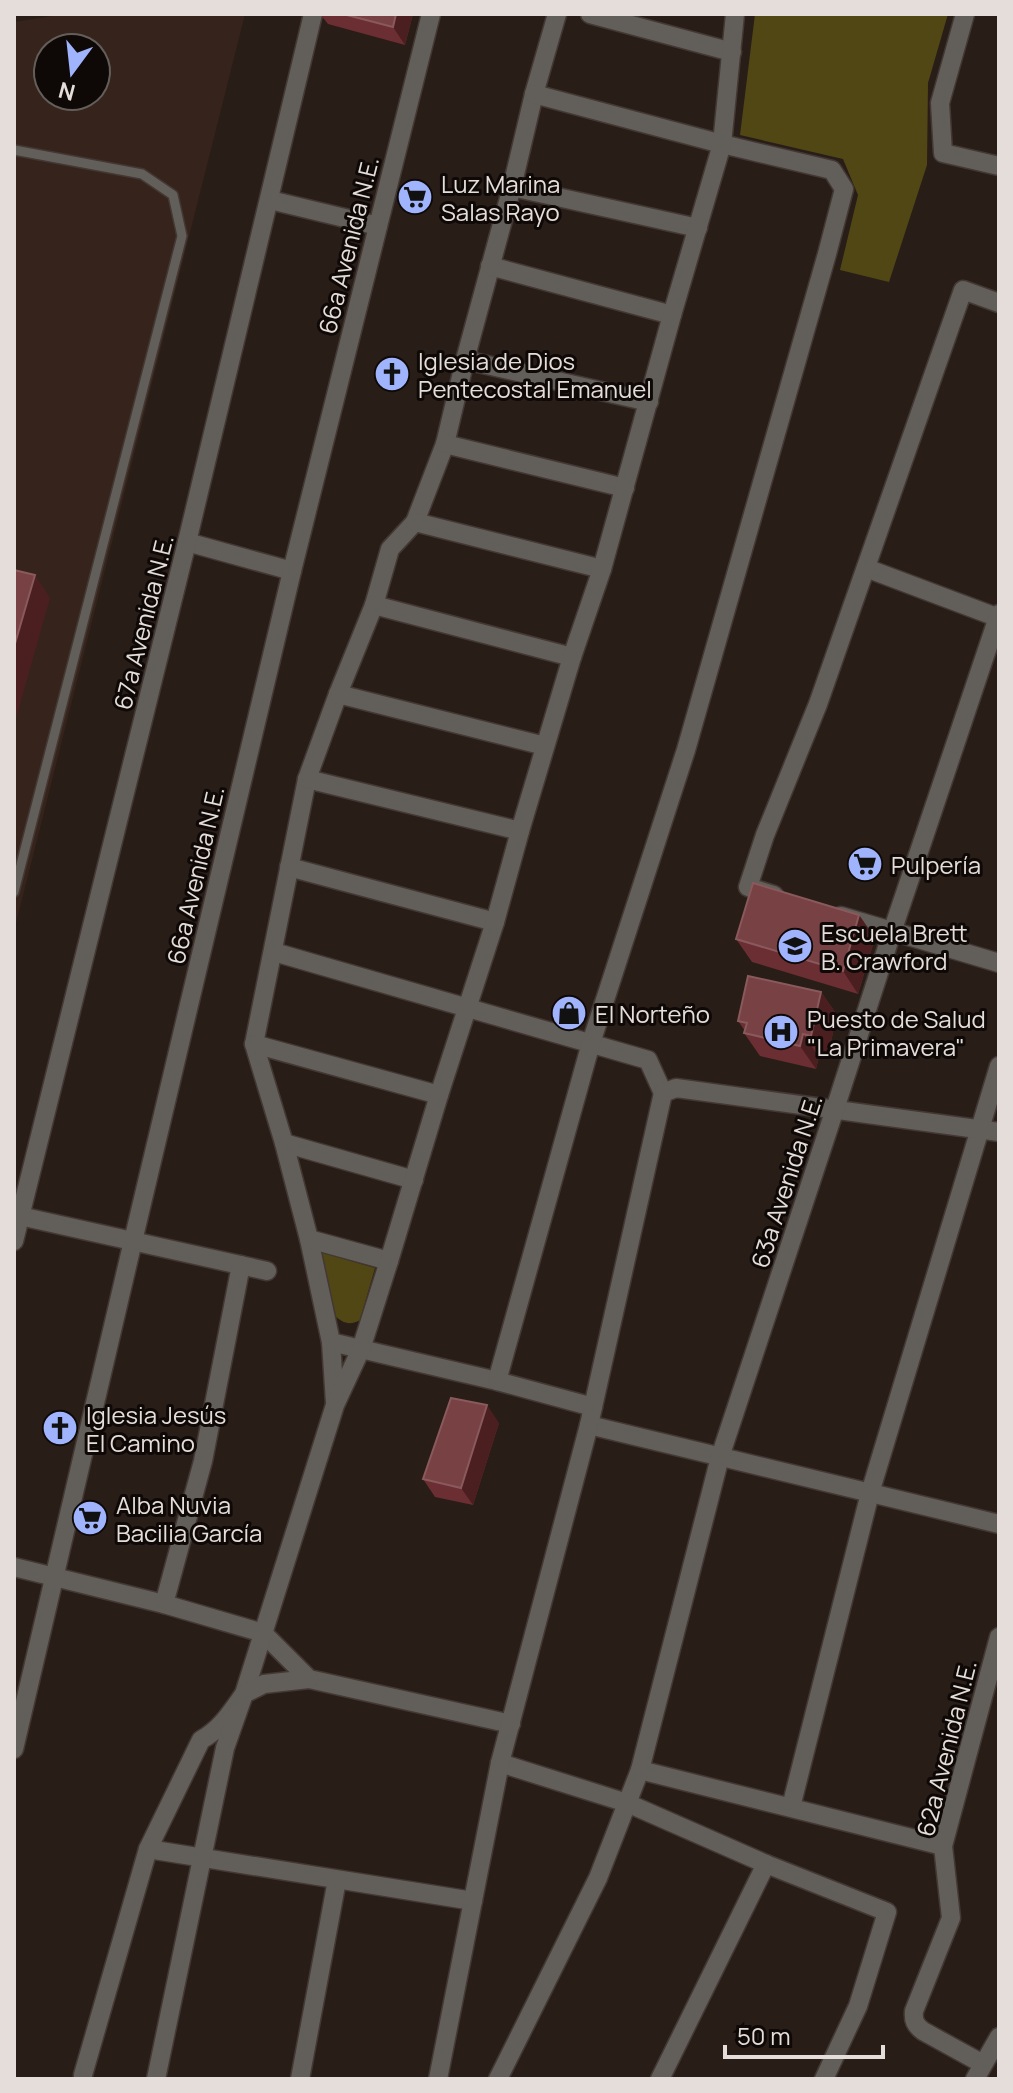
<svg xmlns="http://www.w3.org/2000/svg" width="1013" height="2093" font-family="Manrope,sans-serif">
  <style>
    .built { fill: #36241c; fill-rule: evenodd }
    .green { fill: #514715 }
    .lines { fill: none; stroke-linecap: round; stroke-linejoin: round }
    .lane-casing { stroke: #433833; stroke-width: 12 }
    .street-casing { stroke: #433833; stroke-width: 21 }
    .lane { stroke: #625e59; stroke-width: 9 }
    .street { stroke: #625e59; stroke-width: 18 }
    .wall { fill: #6b2e33 }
    .shaded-wall { fill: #4b1f20 }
    .building { fill: #784144; stroke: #89595c; stroke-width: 2 }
    .labels { text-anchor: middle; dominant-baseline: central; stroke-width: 6; stroke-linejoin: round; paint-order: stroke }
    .poi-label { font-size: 24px; fill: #e5ddd9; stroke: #0e0907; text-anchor: start }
    .street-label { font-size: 24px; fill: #e5ddd9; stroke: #0e0907 }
  </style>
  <rect width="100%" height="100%" fill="#291d18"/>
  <!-- built -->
  <path class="built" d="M65,14H245L14,931V22ZM48,48H96V96H48Z"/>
  <!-- green -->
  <g class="green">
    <polygon points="755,14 948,14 928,83 927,165 889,282 840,270 858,195 843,159 740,135"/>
    <path d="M320,1252L375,1268L360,1320C349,1326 343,1323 334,1315Z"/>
  </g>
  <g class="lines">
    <defs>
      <polyline id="lane" points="14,150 142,174 173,195 182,236 14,892"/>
      <g id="street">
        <polyline points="557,14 534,94 512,187 465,360 445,444 415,522 390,549 374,605 338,694 307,779 254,1044 284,1143 309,1239 331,1342 497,1381 593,1407"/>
        <polyline points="590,14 732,52"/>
        <polyline points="965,14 940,103 943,153 999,166"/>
        <polyline points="512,187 698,228"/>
        <polyline points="270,200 378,226"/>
        <polyline points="490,266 672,315"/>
        <polyline points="465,360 649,402"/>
        <polyline points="445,444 625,488"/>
        <polyline points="415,522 602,569"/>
        <polyline points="187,542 292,571"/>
        <polyline points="866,568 999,618"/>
        <polyline points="374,605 572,657"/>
        <polyline points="338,694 545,746"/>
        <polyline points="307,779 520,831"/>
        <polyline points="289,867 495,922"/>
        <polyline points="774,895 748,887 765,835 818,704 963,290 999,303"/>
        <polyline points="841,916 999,963"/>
        <polyline points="274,952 648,1060 663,1093"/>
        <polyline points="254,1044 439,1095"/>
        <polyline points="284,1143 414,1180"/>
        <polyline points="20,1216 267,1271"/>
        <polyline points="309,1239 389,1261"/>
        <polyline points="14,1241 187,542 313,14"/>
        <polyline points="331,1342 335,1403"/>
        <polyline points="497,1381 591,1043 686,750 827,254 844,189 832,170 722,144 534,94"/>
        <polyline points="589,1425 999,1524"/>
        <polyline points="14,1567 164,1604 263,1633 309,1679 511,1724"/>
        <polyline points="164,1604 203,1461 241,1265"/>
        <polyline points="14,1749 133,1241 292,571 431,14"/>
        <polyline points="500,1763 627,1803 766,1864 887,1912 858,2006 824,2079"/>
        <polyline points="640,1770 943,1846"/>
        <polyline points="791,1807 870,1493 999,1066"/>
        <polyline points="148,1849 473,1901"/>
        <path d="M983,2064L923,2031C915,2025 913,2020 914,2011L951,1918L943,1846L999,1637"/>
        <path d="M83,2079V2075L148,1849L201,1740C221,1729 231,1712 244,1694L335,1405L361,1349L389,1261L439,1095L495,922L520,831L572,657L602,569L672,315L722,144L735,14"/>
        <polyline points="156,2079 225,1748 244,1694 264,1684 309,1679"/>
        <polyline points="300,2079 337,1880"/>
        <polyline points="438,2079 500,1763 589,1425 663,1093 676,1088 999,1132"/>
        <polyline points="498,2079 598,1878 640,1770 720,1457 835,1109 892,932 999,614"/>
        <polyline points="660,2079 766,1864"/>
        <polyline points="975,2079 999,2037"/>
      </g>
    </defs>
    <!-- lane casing -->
    <use href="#lane" class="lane-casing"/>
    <!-- street casing -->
    <use href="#street" class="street-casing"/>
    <!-- lane -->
    <use href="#lane" class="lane"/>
    <!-- street -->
    <use href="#street" class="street"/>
  </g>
  <!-- wall -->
  <g class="wall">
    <polygon points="320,14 413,14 405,45 328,24"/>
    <polygon points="859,915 875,938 858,994 752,962 736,939"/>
    <polygon points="821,992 837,1015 827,1059 819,1057 816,1069 760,1056 744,1033 745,1031 738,1021"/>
    <polygon points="499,1423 473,1505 435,1497 423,1479"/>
  </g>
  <!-- shaded-wall -->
  <g class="shaded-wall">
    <polygon points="396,14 413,14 405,45 393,27"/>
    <polygon points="35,575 50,598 14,725 14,647"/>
    <polygon points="859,915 875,938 858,994 843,971"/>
    <polygon points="821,992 837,1015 827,1059 811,1036"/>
    <polygon points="803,1034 819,1057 816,1069 800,1046"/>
    <polygon points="487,1405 499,1423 473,1505 461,1488"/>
  </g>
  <!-- building -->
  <g class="building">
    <polygon points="343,14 396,14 393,27"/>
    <polygon points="14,570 35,575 14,647"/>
    <polygon points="753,883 859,915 843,971 736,939"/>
    <polygon points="748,976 821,992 811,1036 803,1034 800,1046 744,1033 747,1023 738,1021"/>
    <polygon points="451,1398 487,1405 461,1488 423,1479"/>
  </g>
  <!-- icons -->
  <defs>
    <symbol id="supermarket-disc" viewBox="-11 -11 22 22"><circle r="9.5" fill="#a0b3fd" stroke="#0e0907"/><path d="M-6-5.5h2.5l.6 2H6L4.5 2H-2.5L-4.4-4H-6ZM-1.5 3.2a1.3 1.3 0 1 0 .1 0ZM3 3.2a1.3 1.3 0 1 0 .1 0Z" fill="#111"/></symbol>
    <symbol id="church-disc" viewBox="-11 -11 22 22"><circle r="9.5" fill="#a0b3fd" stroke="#0e0907"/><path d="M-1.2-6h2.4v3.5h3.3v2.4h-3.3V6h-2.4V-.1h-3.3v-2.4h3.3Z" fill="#111"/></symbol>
    <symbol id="school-disc" viewBox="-11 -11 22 22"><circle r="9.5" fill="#a0b3fd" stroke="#0e0907"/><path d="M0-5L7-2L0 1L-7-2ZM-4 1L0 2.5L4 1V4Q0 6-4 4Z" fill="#111"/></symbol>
    <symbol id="shop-disc" viewBox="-11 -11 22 22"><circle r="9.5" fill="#a0b3fd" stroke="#0e0907"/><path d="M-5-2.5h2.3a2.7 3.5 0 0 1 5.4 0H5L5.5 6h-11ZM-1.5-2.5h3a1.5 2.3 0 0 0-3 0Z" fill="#111"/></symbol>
    <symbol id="hospital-disc" viewBox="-11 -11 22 22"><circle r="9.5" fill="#a0b3fd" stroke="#0e0907"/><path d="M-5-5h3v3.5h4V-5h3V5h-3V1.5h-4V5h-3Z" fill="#111"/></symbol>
  </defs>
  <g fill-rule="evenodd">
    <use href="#supermarket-disc" x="395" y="177" width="40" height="40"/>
    <use href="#church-disc" x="372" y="354" width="40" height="40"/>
    <use href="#supermarket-disc" x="845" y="844" width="40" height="40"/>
    <use href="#school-disc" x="775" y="926" width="40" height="40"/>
    <use href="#shop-disc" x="549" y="993" width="40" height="40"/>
    <use href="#hospital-disc" x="761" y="1012" width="40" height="40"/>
    <use href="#church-disc" x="40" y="1408" width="40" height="40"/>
    <use href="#supermarket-disc" x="70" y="1498" width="40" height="40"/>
  </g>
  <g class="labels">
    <!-- poi labels -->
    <g class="poi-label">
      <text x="441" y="183">Luz Marina<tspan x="441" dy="28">Salas Rayo</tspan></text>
      <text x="418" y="360">Iglesia de Dios<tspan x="418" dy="28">Pentecostal Emanuel</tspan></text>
      <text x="891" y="864">Pulpería</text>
      <text x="821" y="932">Escuela Brett<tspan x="821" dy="28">B. Crawford</tspan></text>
      <text x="595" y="1013">El Norteño</text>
      <text x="807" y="1018">Puesto de Salud<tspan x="807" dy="28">"La Primavera"</tspan></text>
      <text x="86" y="1414">Iglesia Jesús<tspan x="86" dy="28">El Camino</tspan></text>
      <text x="116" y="1504">Alba Nuvia<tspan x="116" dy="28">Bacilia García</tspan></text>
    </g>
    <!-- street labels -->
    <g class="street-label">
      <text transform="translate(348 245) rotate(-76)">66a Avenida N.E.</text>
      <text transform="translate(143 622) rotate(-76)">67a Avenida N.E.</text>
      <text transform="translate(195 875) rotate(-77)">66a Avenida N.E.</text>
      <text transform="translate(786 1181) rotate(-72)">63a Avenida N.E.</text>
      <text transform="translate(946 1748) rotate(-76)">62a Avenida N.E.</text>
    </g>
  </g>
  <!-- border -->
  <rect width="1013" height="2093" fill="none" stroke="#e5ddd9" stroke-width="32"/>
  <!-- north arrow -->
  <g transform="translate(72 72) rotate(195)"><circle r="38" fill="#0e0907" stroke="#645e5b" stroke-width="2"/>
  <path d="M0-6L14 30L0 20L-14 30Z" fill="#a0b3fd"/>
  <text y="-12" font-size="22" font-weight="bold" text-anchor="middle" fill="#e5ddd9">N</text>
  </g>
  <!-- scale -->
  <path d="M725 2045v12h158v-12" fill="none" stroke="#e5ddd9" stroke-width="4"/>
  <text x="737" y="2045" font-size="24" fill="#e5ddd9" stroke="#0e0907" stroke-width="6" paint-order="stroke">50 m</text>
</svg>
